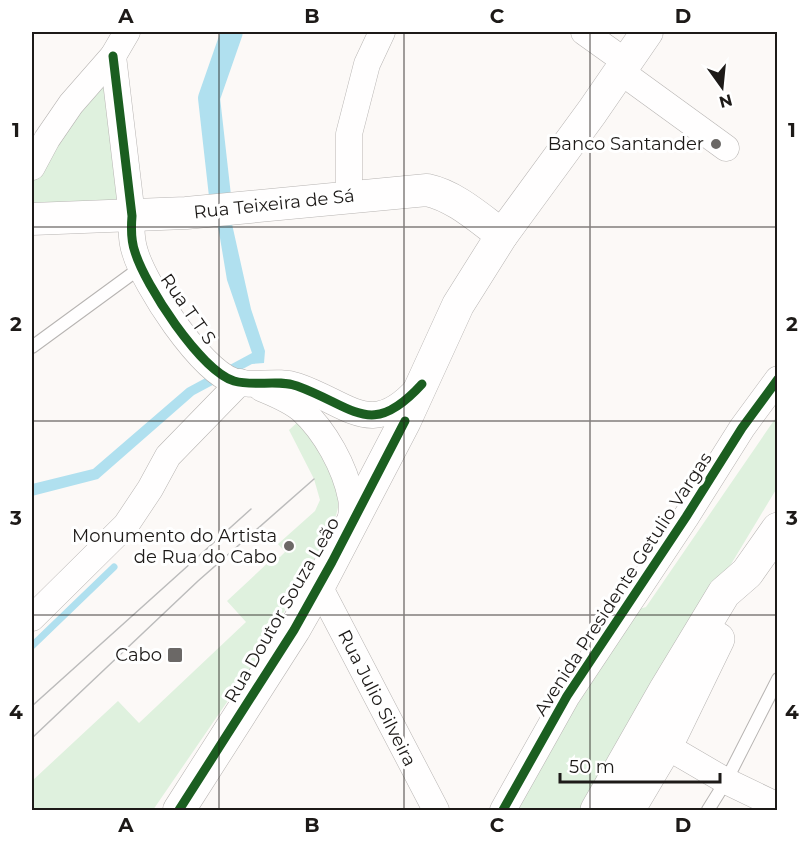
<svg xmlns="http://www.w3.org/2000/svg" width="809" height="842" font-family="Montserrat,sans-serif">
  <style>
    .green { fill: #dff1de }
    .water { fill: #b0e0ef }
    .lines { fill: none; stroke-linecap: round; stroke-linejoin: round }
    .stream { stroke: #b0e0ef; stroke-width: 7 }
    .canal { stroke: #b0e0ef; stroke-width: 22 }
    .service-casing { stroke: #b7b4b2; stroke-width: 14 }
    .minor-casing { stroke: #b7b4b2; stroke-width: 27 }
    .tertiary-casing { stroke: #b7b4b2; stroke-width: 33 }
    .primary-casing { stroke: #b7b4b2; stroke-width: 34 }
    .service { stroke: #fffefe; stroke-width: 12 }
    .minor { stroke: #fffefe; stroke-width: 26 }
    .tertiary { stroke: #fffefe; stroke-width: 32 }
    .primary { stroke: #fffefe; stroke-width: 33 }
    .tram { stroke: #bcbcbc; stroke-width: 1.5 }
    .cycleway-casing { stroke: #fff; stroke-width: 13 }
    .cycleway { stroke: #1b5e20; stroke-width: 9 }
    .grid { fill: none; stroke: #1d1a18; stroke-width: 1.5; stroke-opacity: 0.55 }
    .poi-dot { fill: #6b6866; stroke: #fff; stroke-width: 2 }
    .labels { text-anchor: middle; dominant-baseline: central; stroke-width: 6; stroke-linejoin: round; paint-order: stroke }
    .poi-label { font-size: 18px; fill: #1d1a18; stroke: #fff; text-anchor: end }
    .street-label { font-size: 18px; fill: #1d1a18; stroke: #fff }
    .neatline { fill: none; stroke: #1d1a18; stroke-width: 2 }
    .grid-label { font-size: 20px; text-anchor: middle; font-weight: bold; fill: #1d1a18 }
  </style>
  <rect width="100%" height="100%" fill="#fcf9f7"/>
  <!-- green -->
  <g class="green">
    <polygon points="113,56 132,216 32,220 32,169"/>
    <polygon points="777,416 777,488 583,810 518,810 621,614 646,607"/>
    <path d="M300,420C314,439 339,476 339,500C339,508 335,516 334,524L260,654L153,810H32V781L118,701L139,723L246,622L227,601L273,558L280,557L285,552L278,544L315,511L320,500L314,479L289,430Z"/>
  </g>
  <!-- water -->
  <polygon class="water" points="232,224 251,309 265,351 264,363 252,364 194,395 98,479 32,496 32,484 93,469 187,388 252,353 227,280 218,226"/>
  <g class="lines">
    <!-- stream -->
    <polyline class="stream" points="32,646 114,567"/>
    <!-- canal -->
    <polyline class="canal" points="220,196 209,98 232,32"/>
    <defs>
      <g id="service">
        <polyline points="32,347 140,268"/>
        <polyline points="708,810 726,781 778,679"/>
      </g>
      <g id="minor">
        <polyline points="584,32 626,62"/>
        <path d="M113,56L132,216C131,228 131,240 135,252C145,286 200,369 233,381C254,388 276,379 297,386C350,404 371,440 418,388"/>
        <polyline points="620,71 726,148"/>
        <polyline points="32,167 47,139 71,104 113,56 127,32"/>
        <polyline points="349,196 349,134 367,64 382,32"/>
        <path d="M261,388C275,394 291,400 302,410C325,431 345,467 351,498C353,507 351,517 350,526"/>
        <polyline points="319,586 436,810"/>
        <polyline points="32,618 126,525 150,489 168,456 240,382"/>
        <polyline points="666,746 726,781 778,806"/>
        <polyline points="503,810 567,696 686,517 742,428 778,379"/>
      </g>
      <g id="tertiary">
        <path d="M32,219L186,213L427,190C455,196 479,218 502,235"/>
        <polyline points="179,810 294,630 319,586 405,421 458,305 502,235 592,112 647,32"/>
      </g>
      <g id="primary">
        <polyline points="597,810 666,689 724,593 747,573 778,529"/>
        <polyline points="628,810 666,746 718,639"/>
      </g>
    </defs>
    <!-- service casing -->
    <use href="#service" class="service-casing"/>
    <!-- minor casing -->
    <use href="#minor" class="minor-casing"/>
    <!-- tertiary casing -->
    <use href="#tertiary" class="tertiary-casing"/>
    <!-- primary casing -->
    <use href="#primary" class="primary-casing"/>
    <!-- service -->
    <use href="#service" class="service"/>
    <!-- minor -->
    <use href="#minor" class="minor"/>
    <!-- tertiary -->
    <use href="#tertiary" class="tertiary"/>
    <!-- primary -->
    <use href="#primary" class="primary"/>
    <!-- tram -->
    <g class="tram">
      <polyline points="32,706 251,509"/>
      <polyline points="32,738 198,581 314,479"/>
    </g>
    <defs>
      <g id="cycleway">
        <path d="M113,56L132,216C131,228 131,241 135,252C145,285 200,370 234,381C254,387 277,379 297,386C355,407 371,440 422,384"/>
        <polyline points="179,810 294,630 332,562 405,421"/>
        <polyline points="503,810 567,696 686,517 742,428 778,379"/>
      </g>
    </defs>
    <!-- cycleway casing -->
    <use href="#cycleway" class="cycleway-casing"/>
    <!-- cycleway -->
    <use href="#cycleway" class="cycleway"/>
  </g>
  <!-- grid -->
  <path class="grid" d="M219,32V810M404,32V810M590,32V810M32,227H778M32,421H778M32,615H778"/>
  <!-- markers -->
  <g class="poi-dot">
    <circle cx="716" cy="144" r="6"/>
    <circle cx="289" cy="546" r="6"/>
    <rect x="167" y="647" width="16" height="16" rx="3"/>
  </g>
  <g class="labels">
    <!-- poi labels -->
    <g class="poi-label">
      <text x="704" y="144">Banco Santander</text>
      <text x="277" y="536">Monumento do Artista<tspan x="277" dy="21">de Rua do Cabo</tspan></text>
      <text x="162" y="655">Cabo</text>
    </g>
    <!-- street labels -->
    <g class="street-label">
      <text transform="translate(274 204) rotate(-6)">Rua Teixeira de Sá</text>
      <text transform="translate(188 309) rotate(55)">Rua T T S</text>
      <text transform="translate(623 584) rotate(-57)">Avenida Presidente Getulio Vargas</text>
      <text transform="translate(282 610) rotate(-60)">Rua Doutor Souza Leão</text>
      <text transform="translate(377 698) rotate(63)">Rua Julio Silveira</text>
    </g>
  </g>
  <!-- border -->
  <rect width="809" height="842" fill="none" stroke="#ffffff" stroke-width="66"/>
  <!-- north arrow -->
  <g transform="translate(722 87) rotate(165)" stroke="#ffffff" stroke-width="4.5" paint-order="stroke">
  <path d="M0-4.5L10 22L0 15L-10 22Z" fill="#1d1a18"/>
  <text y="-9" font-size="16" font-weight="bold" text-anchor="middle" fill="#1d1a18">N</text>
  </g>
  <!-- scale -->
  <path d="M560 773v9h160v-9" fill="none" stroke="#1d1a18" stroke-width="3"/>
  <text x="569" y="773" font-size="18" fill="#1d1a18" stroke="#ffffff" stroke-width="4.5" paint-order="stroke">50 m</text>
  <rect x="33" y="33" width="743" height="776" class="neatline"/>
  <g class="grid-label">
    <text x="126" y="23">A</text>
    <text x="312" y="23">B</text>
    <text x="497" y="23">C</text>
    <text x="683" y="23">D</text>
    <text x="16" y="137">1</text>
    <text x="792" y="137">1</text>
    <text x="16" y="331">2</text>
    <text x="792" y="331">2</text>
    <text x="16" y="525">3</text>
    <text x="792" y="525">3</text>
    <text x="16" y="719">4</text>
    <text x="792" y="719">4</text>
    <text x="126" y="832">A</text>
    <text x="312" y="832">B</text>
    <text x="497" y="832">C</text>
    <text x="683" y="832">D</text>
  </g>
</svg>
